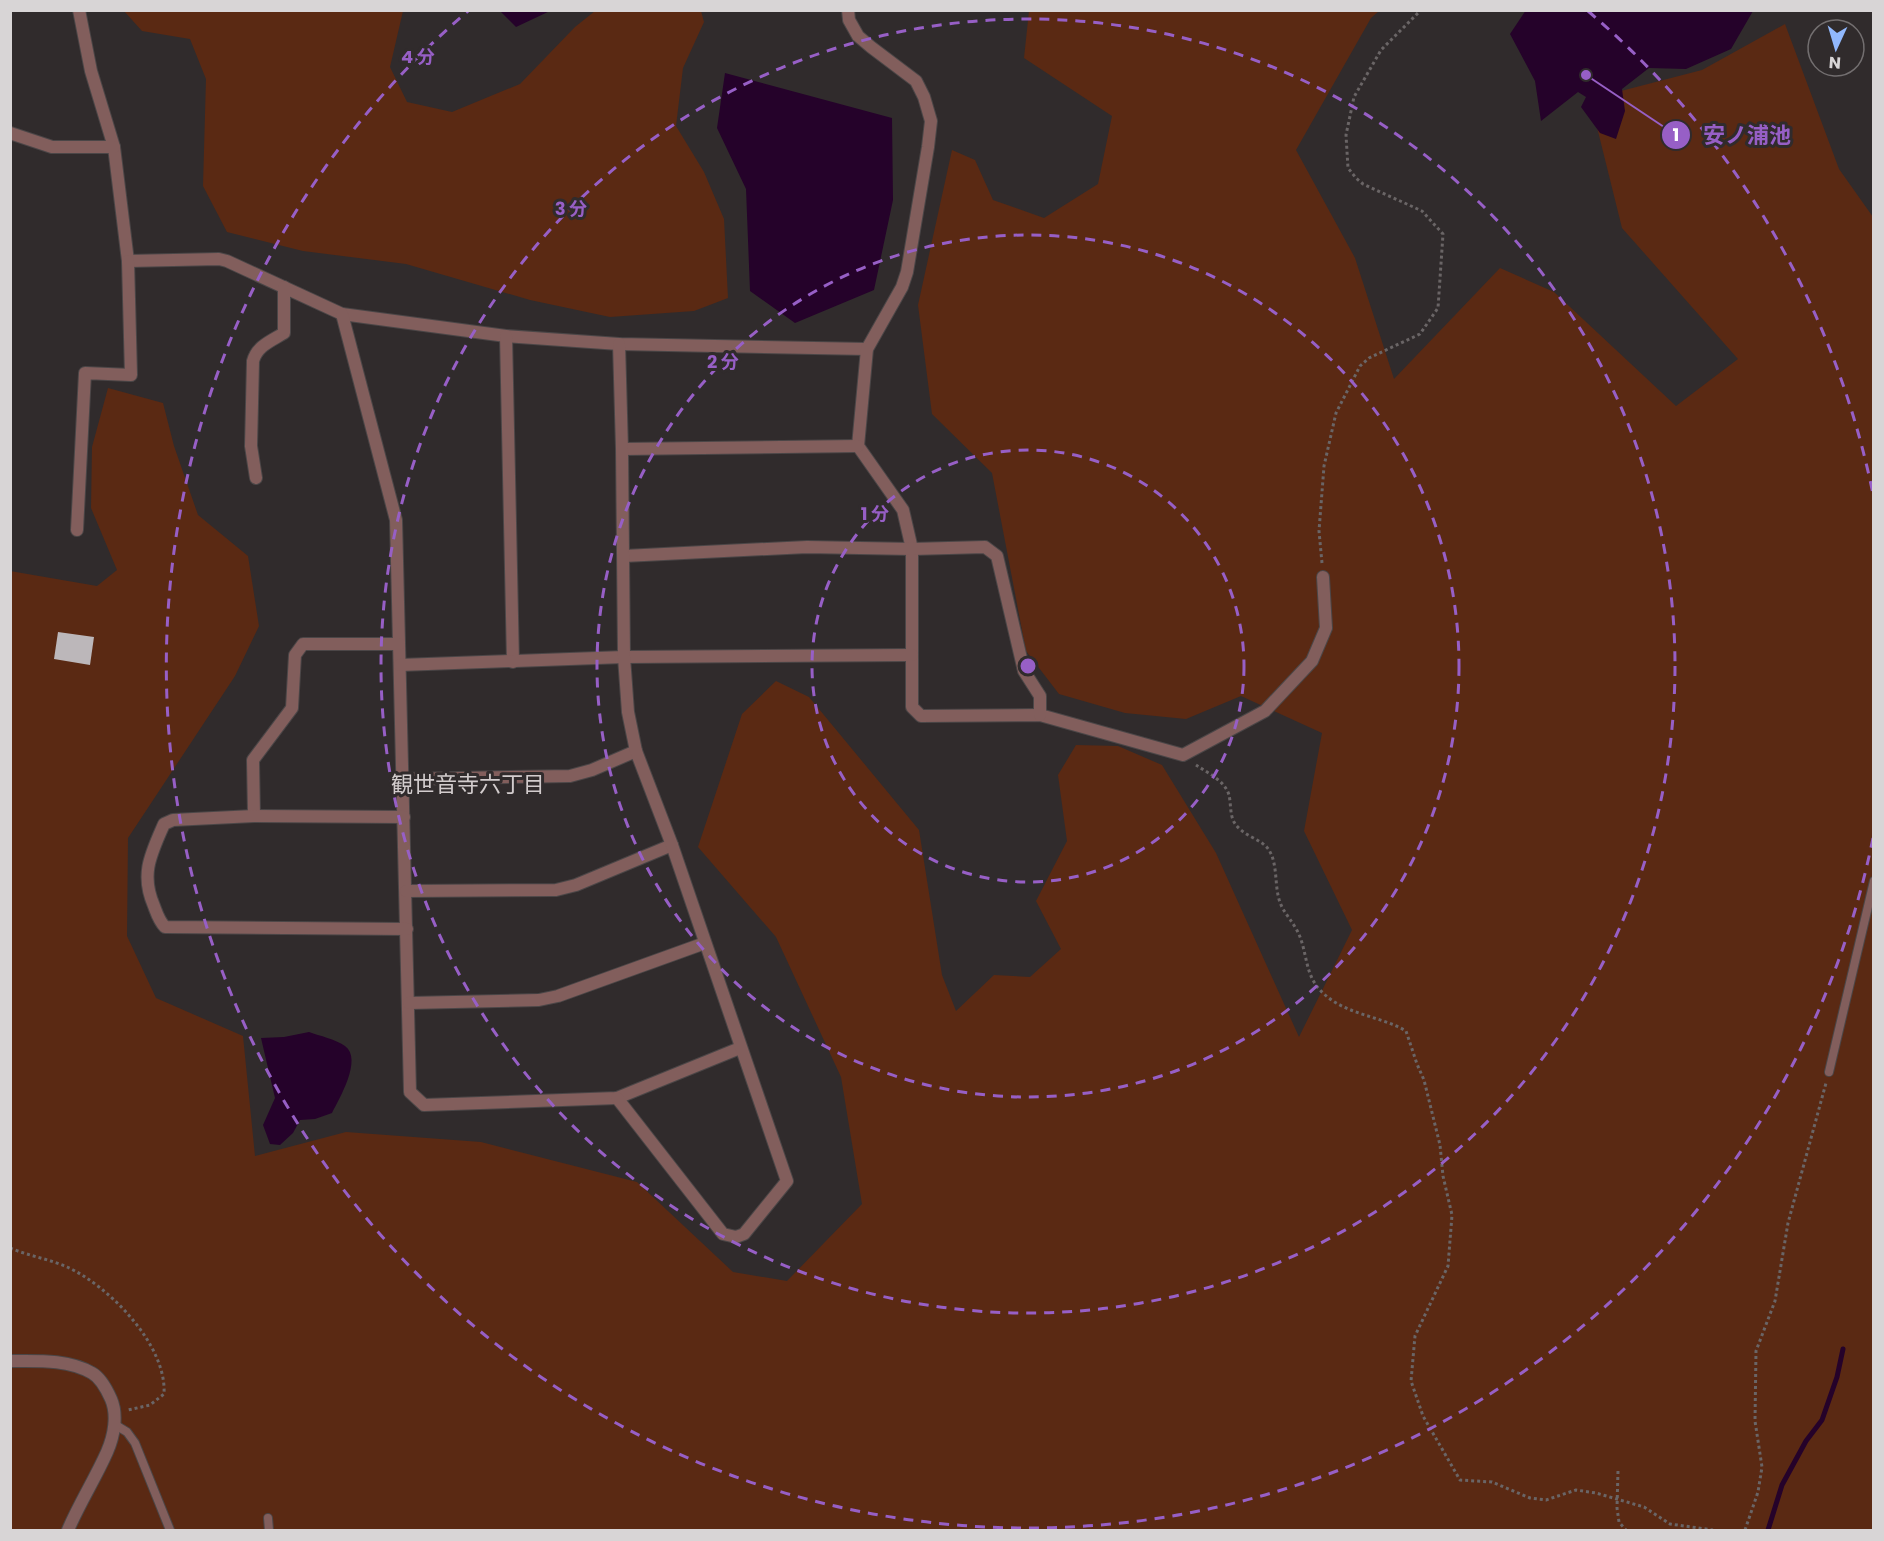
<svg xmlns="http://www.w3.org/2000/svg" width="1884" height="1541" font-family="Poppins,'Noto Sans JP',sans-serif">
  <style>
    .green { fill: #5a2913 }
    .water { fill: #25022a }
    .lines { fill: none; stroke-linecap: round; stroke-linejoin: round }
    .stream { stroke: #25022a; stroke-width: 5 }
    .building { fill: #bcb7ba }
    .lane-casing { stroke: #4b4647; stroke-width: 10 }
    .street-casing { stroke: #4b4647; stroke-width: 14 }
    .path { stroke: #6a6566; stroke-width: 3; stroke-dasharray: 3 3; stroke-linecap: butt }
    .lane { stroke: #825e5c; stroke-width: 8 }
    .street { stroke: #825e5c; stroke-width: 12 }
    .ring { fill: none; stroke: #975fc6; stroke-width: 3; stroke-dasharray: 10 8 }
    .labels { text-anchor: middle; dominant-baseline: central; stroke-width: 6; stroke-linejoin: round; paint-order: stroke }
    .neighbourhood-label { font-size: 22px; fill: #d2cccd; stroke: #302b2c }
    .centre { fill: #975fc6; stroke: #302b2c; stroke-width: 3 }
    .ring-label { font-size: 18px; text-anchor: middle; font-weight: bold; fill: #975fc6; stroke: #302b2c; stroke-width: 6; stroke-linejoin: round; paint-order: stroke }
    .leader { fill: none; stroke: #975fc6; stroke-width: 2 }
    .callout-dot { fill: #975fc6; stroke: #302b2c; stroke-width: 2 }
    .mark-label { font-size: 18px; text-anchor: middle; font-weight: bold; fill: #fff }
    .callout-label { font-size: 22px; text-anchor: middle; font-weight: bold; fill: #975fc6; stroke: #302b2c; stroke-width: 6; stroke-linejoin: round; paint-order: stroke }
  </style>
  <rect width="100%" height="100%" fill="#302b2c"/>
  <!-- green -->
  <g class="green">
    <polygon points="124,11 403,11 390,67 407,102 452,112 520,84 575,27 595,11 701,11 704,22 683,68 676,126 704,172 724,219 728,298 694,311 610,317 530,300 406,264 303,251 227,232 203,186 206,79 190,39 142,31"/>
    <polygon points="1029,11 1379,11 1371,18 1296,150 1355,258 1394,379 1500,268 1554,292 1676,406 1738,359 1622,228 1590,99 1702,70 1785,24 1839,169 1873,217 1873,1530 11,1530 10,571 97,586 117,570 91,508 92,447 108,388 163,403 174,446 198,515 248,556 259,626 235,676 128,838 127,936 156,998 243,1036 255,1156 346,1132 481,1142 637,1182 733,1272 787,1281 862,1204 841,1077 776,937 698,847 742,714 776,681 809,697 919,830 942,975 956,1011 994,975 1030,977 1061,949 1036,901 1067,841 1058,775 1076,745 1118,746 1162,765 1216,853 1299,1037 1352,930 1304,831 1322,733 1241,696 1186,719 1125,713 1059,694 1026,651 992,473 932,414 918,305 952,150 975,160 993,200 1044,218 1098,184 1112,116 1024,58"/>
  </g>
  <!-- water -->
  <g class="water">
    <polygon points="1526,10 1753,10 1753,11 1731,49 1686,69 1649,68 1622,89 1625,111 1616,139 1600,133 1581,107 1586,97 1578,92 1541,121 1535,81 1510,34"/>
    <polygon points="500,11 550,11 516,27"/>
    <polygon points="725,73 892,118 893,200 874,290 795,323 750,291 746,189 717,128"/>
    <path d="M309,1032C320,1036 335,1039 345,1046C363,1059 339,1099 332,1113L315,1119L300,1120L293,1133L280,1145L270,1144L263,1125L275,1098L261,1038L284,1037Z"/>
  </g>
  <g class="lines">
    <!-- stream -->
    <polyline class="stream" points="1768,1530 1782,1485 1806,1441 1822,1420 1837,1377 1843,1349"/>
  </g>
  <!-- building -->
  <polygon class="building" points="58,632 94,637 90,665 54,659"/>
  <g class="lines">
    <defs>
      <g id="lane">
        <polyline points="1829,1072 1874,881"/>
        <polyline points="114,1424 127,1432 135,1443 170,1530"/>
        <polyline points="268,1518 269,1530"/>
      </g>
      <g id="street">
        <polyline points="79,10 91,71 114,147 128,261 219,259 227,261 342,314 506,336 619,344 867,349"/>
        <polyline points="848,10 849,20 858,36 871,47 916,81 924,97 931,121 928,147 907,272 902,287 867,349 858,446 903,510 912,549 912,707 921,716 1040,715 1183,755 1265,711 1312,661 1326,628 1323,577"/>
        <polyline points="10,133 52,147 114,147"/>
        <polyline points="342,314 396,520 410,1092 424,1105 617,1098 740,1048"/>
        <polyline points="506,336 513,662"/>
        <polyline points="622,449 858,446"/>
        <path d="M256,478L251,446L253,361C257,346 271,341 284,333V287"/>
        <polyline points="77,530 85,373 131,375 128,261"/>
        <polyline points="624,556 807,547 912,549 985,547 997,556 1024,671 1040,696 1040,715"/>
        <polyline points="400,665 624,657 912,655"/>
        <polyline points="403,779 570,776 592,770 636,751"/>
        <polyline points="254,816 253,760 292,708 295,655 303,644 399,644"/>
        <path d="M404,817L254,816L173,820L164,824C151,854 140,874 154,906C157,914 159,921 165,927L407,929"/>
        <polyline points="406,891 556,890 576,885 672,845"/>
        <polyline points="409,1003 539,1000 558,996 705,943"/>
        <polyline points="617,1098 723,1234 736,1237 744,1234 787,1181 672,845 636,751 628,712 624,657 622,449 619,344"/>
        <path d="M10,1361C37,1361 68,1359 92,1373C101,1378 107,1390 111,1399C118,1415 114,1436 107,1452C95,1479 79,1504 68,1530"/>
      </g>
    </defs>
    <!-- lane casing -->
    <use href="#lane" class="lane-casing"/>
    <!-- street casing -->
    <use href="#street" class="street-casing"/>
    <!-- path -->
    <g class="path">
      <polyline points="1322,563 1319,531 1324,466 1336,413 1360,366 1369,358 1420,334 1438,308 1443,234 1422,211 1363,184 1356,178 1348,168 1346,135 1354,97 1381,50 1421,10"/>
      <path d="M1196,765C1208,773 1225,781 1229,795C1231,804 1230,815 1234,822C1242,836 1262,839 1269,850C1277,863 1275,881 1278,895C1281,910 1288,915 1295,927C1308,947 1303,972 1320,990C1343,1015 1379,1015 1406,1031L1417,1064L1424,1080L1440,1145L1443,1176L1452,1215L1448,1266L1415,1336L1411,1381L1423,1416L1460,1480L1492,1482L1530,1498L1546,1500L1576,1490L1596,1493L1644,1507L1670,1524L1713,1530"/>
      <path d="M10,1248C29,1256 49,1259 67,1267C109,1286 167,1345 164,1394L150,1405L128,1410"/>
      <polyline points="1618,1471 1617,1508 1619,1522 1626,1530"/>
      <polyline points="1745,1530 1758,1492 1762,1467 1755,1421 1756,1351 1775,1301 1788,1223 1826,1083"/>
    </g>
    <!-- lane -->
    <use href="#lane" class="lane"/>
    <!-- street -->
    <use href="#street" class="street"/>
  </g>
  <!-- distance rings -->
  <g class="ring">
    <circle cx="1028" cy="666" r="216"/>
    <circle cx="1028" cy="666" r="431"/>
    <circle cx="1028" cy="666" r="647"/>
    <path d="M1873 838A862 862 0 1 1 468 11M1588 11A862 862 0 0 1 1873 494"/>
  </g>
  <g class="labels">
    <!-- neighbourhood labels -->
    <g class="neighbourhood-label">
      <text x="468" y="784">観世音寺六丁目</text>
    </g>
  </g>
  <circle cx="1028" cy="666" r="9" class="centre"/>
  <g class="ring-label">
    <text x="418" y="63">4 分</text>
    <text x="571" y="215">3 分</text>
    <text x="723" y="368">2 分</text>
    <text x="875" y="520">1 分</text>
  </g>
  <!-- callouts -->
  <path class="leader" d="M1586 75L1676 135"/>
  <g class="callout-dot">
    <circle cx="1586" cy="75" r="6"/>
    <circle cx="1676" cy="135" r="15"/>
  </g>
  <g class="mark-label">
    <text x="1676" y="141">1</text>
  </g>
  <g class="callout-label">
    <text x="1747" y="143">安ノ浦池</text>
  </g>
  <!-- border -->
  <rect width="1884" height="1541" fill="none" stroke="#d8d5d6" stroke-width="24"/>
  <!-- north arrow -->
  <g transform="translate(1836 48) rotate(184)"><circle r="28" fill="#302b2c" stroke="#736f70" stroke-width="1.5"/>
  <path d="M0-4.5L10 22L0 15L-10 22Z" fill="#91b8fd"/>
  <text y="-9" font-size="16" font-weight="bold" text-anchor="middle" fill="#d8d5d6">N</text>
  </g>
</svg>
